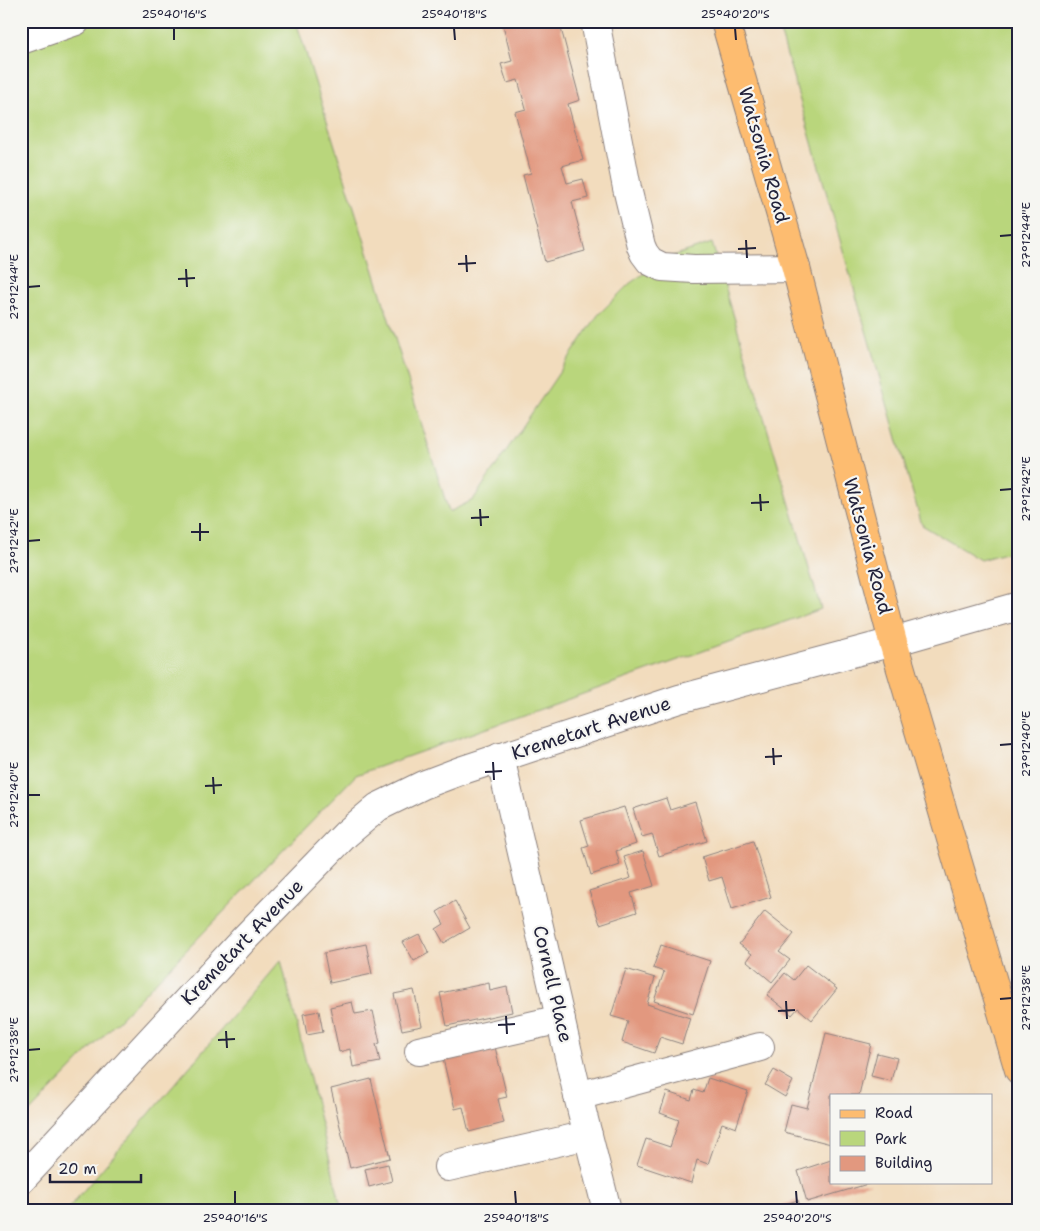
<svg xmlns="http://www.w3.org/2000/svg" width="1040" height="1231" font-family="'Shantell Sans',sans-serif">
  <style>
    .green { fill: #b9d67c; stroke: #6e7c5c }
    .building { fill: #e2987f }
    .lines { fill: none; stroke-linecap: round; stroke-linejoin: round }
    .minor-casing { stroke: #8a7f7c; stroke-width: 30 }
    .major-casing { stroke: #8a7f7c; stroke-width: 30 }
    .minor { stroke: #fff; stroke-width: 28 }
    .major { stroke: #fdbc70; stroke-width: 28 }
    .ticks { fill: none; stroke: #22223b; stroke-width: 2 }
    .labels { text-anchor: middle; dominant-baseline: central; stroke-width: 4.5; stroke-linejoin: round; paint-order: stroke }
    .street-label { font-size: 19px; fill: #22223b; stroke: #f6f6f2 }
    .neatline { fill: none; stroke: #22223b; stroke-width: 2 }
    .ticks-label { font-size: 12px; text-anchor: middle; fill: #22223b }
  </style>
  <rect width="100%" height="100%" fill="#f6f6f2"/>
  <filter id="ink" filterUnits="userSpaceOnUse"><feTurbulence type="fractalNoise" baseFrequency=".02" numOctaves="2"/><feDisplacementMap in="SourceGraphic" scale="10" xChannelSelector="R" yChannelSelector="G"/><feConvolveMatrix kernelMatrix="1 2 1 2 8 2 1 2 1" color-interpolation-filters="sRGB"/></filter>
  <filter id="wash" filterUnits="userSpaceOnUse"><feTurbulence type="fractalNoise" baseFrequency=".0096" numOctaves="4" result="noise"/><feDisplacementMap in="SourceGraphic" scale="20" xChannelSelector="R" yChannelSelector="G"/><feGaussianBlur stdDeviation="1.12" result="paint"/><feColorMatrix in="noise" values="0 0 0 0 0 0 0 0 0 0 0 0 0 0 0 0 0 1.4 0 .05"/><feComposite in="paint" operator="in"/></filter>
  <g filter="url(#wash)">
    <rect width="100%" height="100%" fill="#f2dcbd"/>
    <!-- green -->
    <g class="green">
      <polygon points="21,21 296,21 449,512 473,500 598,315 629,284 656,265 673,256 712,243 821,609 356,775 21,1121"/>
      <polygon points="777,21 1019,21 1019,549 980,560 922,525"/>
      <polygon points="281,960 342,1210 67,1210"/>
    </g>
    <g id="blocks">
      <!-- building -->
      <g class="building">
        <polygon points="502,21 559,21 580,100 568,104 583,160 562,166 567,183 583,179 588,198 572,202 585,251 545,262 523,175 531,173 515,112 526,109 518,80 507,83 501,64 512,61"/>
        <polygon points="666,798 670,810 695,802 707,841 659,856 652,834 642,837 633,809"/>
        <polygon points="624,807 636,844 616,851 620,865 591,875 583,848 589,846 581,820"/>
        <polygon points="753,841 771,897 732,909 722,877 709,881 702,857"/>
        <polygon points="643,851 654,886 631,893 637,912 600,924 589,891 631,878 624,857"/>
        <polygon points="455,901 470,928 444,943 436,929 444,924 437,912"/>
        <polygon points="765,911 794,934 779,952 790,960 772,982 747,961 752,954 739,944"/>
        <polygon points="419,934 429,953 414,961 403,942"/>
        <polygon points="366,944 372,974 330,983 324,953"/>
        <polygon points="661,945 710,961 693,1014 654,1001 664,972 653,968"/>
        <polygon points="806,965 837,989 812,1020 798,1008 792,1015 767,995 785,973 794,980"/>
        <polygon points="626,969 655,978 647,1004 690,1018 682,1044 660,1037 654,1053 622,1042 628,1021 611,1016"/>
        <polygon points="489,983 490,991 507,987 512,1012 447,1026 440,993"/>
        <polygon points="414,990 422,1026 402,1030 394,994"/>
        <polygon points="352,1002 355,1014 373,1011 380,1043 376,1044 380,1062 353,1067 350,1049 339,1052 330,1007"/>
        <polygon points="319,1011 323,1032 307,1035 303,1014"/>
        <polygon points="826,1033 871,1044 859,1095 831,1095 831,1144 784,1132 791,1104 807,1108"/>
        <polygon points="495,1047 507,1097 498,1099 504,1123 469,1132 463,1107 455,1109 443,1059"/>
        <polygon points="877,1053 897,1058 891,1081 871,1076"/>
        <polygon points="774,1070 793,1081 785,1097 765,1085"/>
        <polygon points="708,1078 748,1091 736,1128 722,1123 708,1164 697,1160 691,1183 637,1165 646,1139 670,1147 679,1120 660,1113 667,1092 691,1100 694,1090 703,1093"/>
        <polygon points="371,1079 390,1158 350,1168 331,1089"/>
        <polygon points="831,1160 831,1182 871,1183 807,1202 798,1171"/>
        <polygon points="388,1164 392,1181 369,1187 365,1169"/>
        <polygon points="798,1200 801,1210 769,1210 769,1209"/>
        <polygon points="895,1205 897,1210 881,1210 881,1209"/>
        <polygon points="923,1205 925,1210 910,1210 910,1209"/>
      </g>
    </g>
  </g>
  <g filter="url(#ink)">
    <use href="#blocks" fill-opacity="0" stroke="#8a7f7c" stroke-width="1"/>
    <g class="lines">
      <defs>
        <g id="minor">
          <polyline points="595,21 627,188 641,246 644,253 650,261 662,267 694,269 796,268"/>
          <polyline points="21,40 76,21"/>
          <polyline points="500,757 578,1096 607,1210"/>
          <polyline points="419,1051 561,1019"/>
          <polyline points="578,1096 760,1047"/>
          <polyline points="448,1167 588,1135"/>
          <polyline points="21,1180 244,939 346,834 378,807 423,785 460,771 679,699 893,642 1019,606"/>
        </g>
        <polyline id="major" points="725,21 796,268 893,642 1019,1070"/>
      </defs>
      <!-- minor casing -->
      <use href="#minor" class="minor-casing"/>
      <!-- major casing -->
      <use href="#major" class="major-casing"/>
      <!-- minor -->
      <use href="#minor" class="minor"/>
      <!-- major -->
      <use href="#major" class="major"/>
    </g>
  </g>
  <!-- ticks -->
  <path class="ticks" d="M174,28V40M454,28L455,40M735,28L736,40M1000,236L1012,235M746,240L747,258M738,249L756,248M466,255L467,272M458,264L476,263M186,269L187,287M178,279L195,278M28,287L40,286M1000,490L1012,489M760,494L761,511M751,503L769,502M480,509L481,526M471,518L489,517M200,523V541M191,532H209M28,541L40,540M1000,745L1012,744M773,748L774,765M765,757L782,756M493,762L494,780M485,772L502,771M213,777L214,794M205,786L222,785M28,795H40M1000,999L1012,998M786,1001L787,1019M778,1011L795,1010M506,1016L507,1034M498,1025L515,1024M226,1031L227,1048M218,1040L235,1039M28,1050L40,1049M235,1191V1204M515,1191L516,1204M796,1191L797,1204"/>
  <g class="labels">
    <!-- street labels -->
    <g class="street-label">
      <text transform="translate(764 155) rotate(74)">Watsonia Road</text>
      <text transform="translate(868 546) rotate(75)">Watsonia Road</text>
      <text transform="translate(591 728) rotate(-18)">Kremetart Avenue</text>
      <text transform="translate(242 942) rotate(-46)">Kremetart Avenue</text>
      <text transform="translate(553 984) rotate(77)">Cornell Place</text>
    </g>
  </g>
  <!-- margin -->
  <rect width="1040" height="1231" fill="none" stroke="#f6f6f2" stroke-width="55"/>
  <!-- legend -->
  <rect x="830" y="1094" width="162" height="90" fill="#f6f6f2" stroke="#a1a1a9"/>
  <rect x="840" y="1110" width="25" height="8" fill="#fdbc70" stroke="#a1a1a9"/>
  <text x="875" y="1118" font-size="15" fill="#22223b">Road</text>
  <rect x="840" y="1131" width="25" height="15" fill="#b9d67c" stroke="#a1a1a9"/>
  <text x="875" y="1144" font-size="15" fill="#22223b">Park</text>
  <rect x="840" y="1156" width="25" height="15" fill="#e2987f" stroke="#a1a1a9"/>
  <text x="875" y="1168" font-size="15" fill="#22223b">Building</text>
  <!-- scale -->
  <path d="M50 1174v8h91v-8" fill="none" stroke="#22223b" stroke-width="2.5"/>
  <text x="58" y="1174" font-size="15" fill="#22223b" stroke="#f6f6f2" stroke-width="4" paint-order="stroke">20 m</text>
  <rect x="28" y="28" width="984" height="1176" class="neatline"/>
  <g class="ticks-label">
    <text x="174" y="18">25°40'16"S</text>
    <text x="454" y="18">25°40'18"S</text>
    <text x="735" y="18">25°40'20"S</text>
    <text transform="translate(1026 235) rotate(-90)" y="4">27°12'44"E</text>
    <text transform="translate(14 287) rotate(-90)" y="4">27°12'44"E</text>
    <text transform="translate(1026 489) rotate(-90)" y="4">27°12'42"E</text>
    <text transform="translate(14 541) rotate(-90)" y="4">27°12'42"E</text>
    <text transform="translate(1026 744) rotate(-90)" y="4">27°12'40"E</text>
    <text transform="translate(14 795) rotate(-90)" y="4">27°12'40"E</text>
    <text transform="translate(1026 998) rotate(-90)" y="4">27°12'38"E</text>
    <text transform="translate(14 1050) rotate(-90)" y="4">27°12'38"E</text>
    <text x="235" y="1222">25°40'16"S</text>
    <text x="516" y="1222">25°40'18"S</text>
    <text x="797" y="1222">25°40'20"S</text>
  </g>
</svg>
